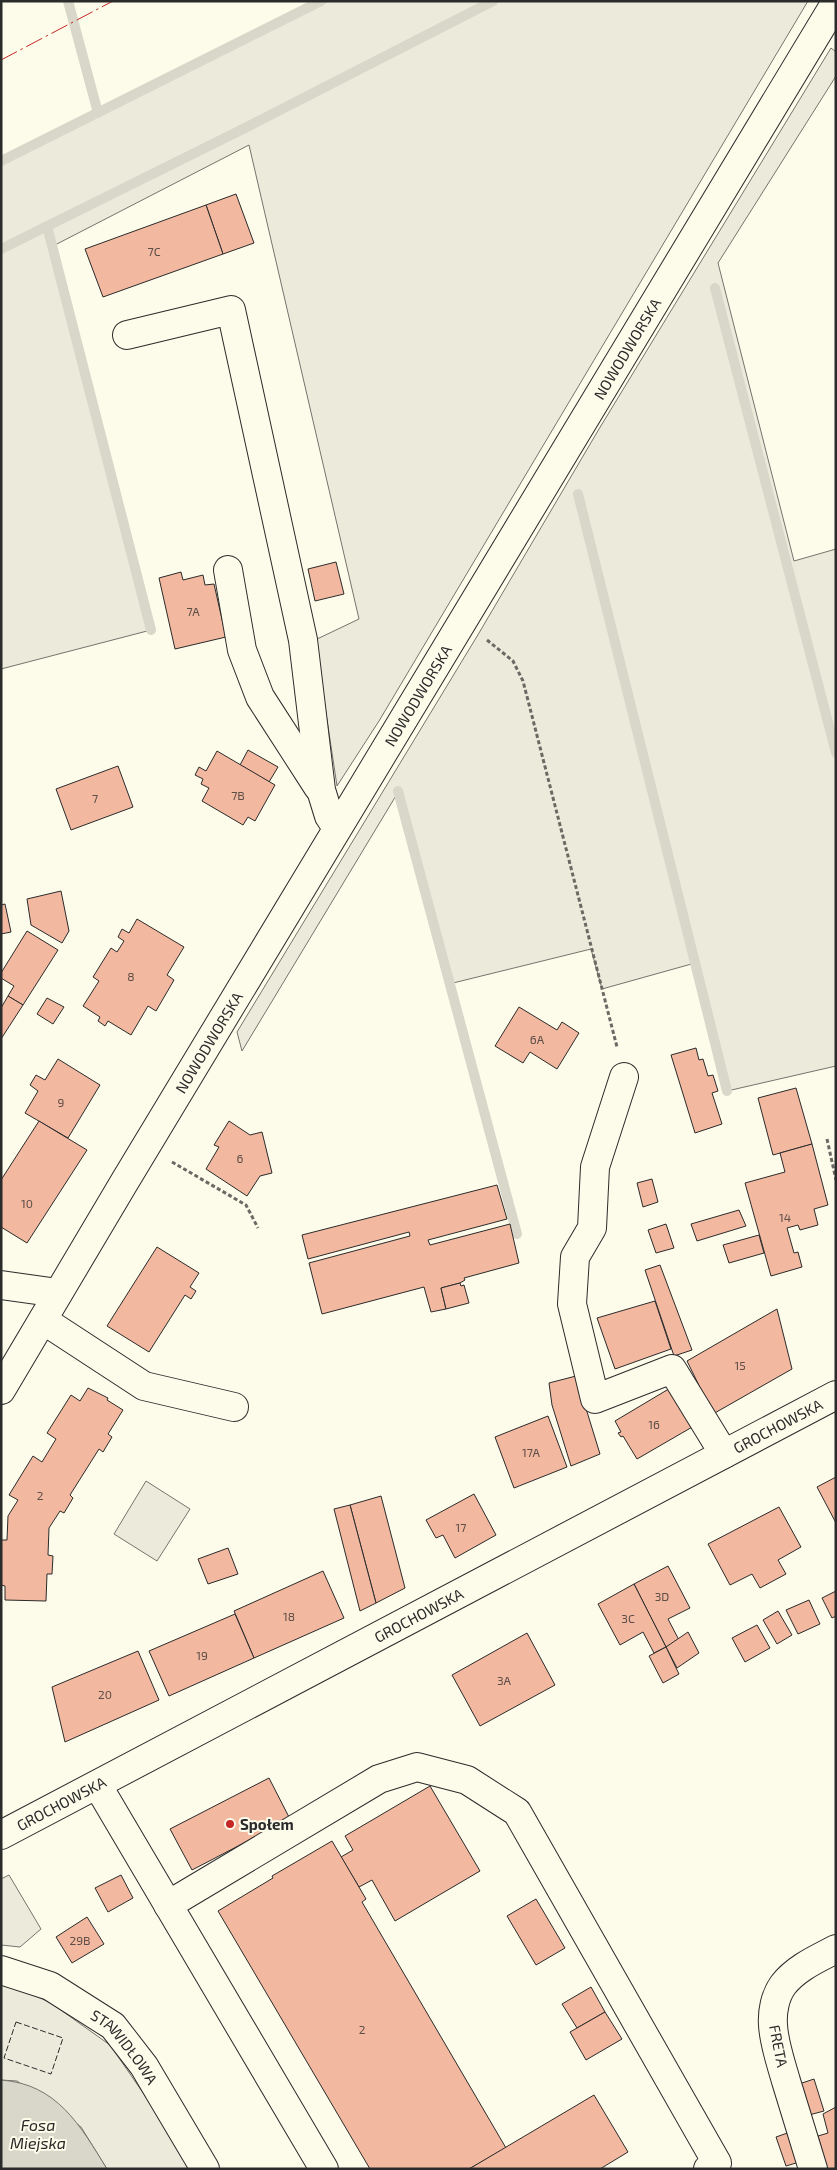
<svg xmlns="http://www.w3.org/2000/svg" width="837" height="2170" font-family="'Exo 2',sans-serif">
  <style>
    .green { fill: #ecebdb; stroke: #74746e }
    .water { fill: #d8d7c9; stroke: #74746e }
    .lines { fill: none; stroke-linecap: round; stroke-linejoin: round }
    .stream { stroke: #d8d7c9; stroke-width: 10 }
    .building { fill: #f2b8a0; stroke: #2b2b2b }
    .minor-casing { stroke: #2b2b2b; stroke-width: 30 }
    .path { stroke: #6a6964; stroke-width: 3; stroke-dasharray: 4 2.5; stroke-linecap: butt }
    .minor { stroke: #fdfbea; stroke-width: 28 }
    .fence { stroke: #2b2b2b; stroke-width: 1; stroke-dasharray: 6 2.5; stroke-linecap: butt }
    .power { stroke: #c62828; stroke-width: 1; stroke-dasharray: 18 4 2.5 4; stroke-linecap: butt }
    .poi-dot { fill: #c62828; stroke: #fdfbea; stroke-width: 2 }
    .labels { text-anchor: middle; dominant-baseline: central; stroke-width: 4; stroke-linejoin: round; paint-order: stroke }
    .number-label { font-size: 12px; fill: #5d4e48 }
    .street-label { font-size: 15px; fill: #2b2b2b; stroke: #fdfbea }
    .poi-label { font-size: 15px; font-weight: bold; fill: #2b2b2b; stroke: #fdfbea; text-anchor: start }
    .water-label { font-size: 16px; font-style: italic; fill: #2b2b2b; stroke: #fdfbea }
  </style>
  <rect width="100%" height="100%" fill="#fdfbea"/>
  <!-- green -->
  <g class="green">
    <polygon points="328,1 808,1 379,721 337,786 315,640 359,619 249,145 53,246 151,630 1,669 1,165"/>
    <polygon points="831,48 836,52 836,76 718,263 794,561 836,549 836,1066 727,1091 695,963 602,989 591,949 449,984 400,789 242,1051 237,1032 479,633 599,429"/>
    <polygon points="146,1481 190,1509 157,1561 114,1534"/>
    <polygon points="9,1875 41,1929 20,1947 1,1945 1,1879"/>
    <polygon points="1,1980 51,2003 110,2045 157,2113 190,2169 107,2169 81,2127 17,2081 1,2080"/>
  </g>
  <!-- water -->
  <path class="water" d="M1,2080C57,2084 80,2125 107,2169H1Z"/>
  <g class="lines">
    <!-- stream -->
    <g class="stream">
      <polyline points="68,1 98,113"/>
      <polyline points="1,161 321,1"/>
      <polyline points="47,226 151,630"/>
      <polyline points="1,249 245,128 493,1"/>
      <polyline points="715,288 836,753"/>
      <polyline points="578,494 727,1091"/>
      <polyline points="398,791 517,1234"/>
    </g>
  </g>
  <!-- building -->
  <g class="building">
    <polygon points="236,194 254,243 223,254 206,205"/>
    <polygon points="206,205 223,254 103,297 85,249"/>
    <polygon points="336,562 344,594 315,601 308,569"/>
    <polygon points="181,572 183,580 203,575 205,585 214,584 226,637 175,649 159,578"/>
    <polygon points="248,750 278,767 269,782 240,765"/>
    <polygon points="217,751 275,785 255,821 248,817 243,825 202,801 209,788 201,784 203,779 195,775 199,767 206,771"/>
    <polygon points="118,766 133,807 71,830 56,789"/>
    <polygon points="61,891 69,931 62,943 31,925 27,899"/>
    <polygon points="5,904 11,932 1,934 1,905"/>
    <polygon points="137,919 184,947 167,975 174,980 156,1011 148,1006 131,1035 108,1021 105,1026 98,1021 100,1017 83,1006 99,981 93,977 111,948 117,952 124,941 118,937 122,929 129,933"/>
    <polygon points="27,931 58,950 23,1005 8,996 14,986 1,978 1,973"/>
    <polygon points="8,996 23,1005 1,1039 1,1008"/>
    <polygon points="47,998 64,1007 53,1024 37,1014"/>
    <polygon points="519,1007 557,1030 562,1022 579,1033 557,1069 530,1052 523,1063 495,1046"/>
    <polygon points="696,1048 699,1060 703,1059 708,1076 713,1075 718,1091 712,1093 722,1124 695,1133 671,1055"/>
    <polygon points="58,1059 100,1085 68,1138 25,1113 38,1091 30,1085 36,1075 45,1080"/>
    <polygon points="796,1088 812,1144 773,1155 758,1098"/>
    <polygon points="39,1121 87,1150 27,1243 1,1227 1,1180"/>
    <polygon points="229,1121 250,1135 262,1132 272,1173 260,1176 247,1196 206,1169 219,1147 214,1145"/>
    <polygon points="812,1144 828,1205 814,1209 818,1225 800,1230 798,1225 787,1228 794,1253 798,1252 802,1267 771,1276 745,1183 785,1172 780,1153"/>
    <polygon points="652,1179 658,1202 643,1207 637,1183"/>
    <polygon points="497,1185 507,1219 428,1240 430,1245 510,1224 519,1263 464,1278 465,1280 460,1283 441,1288 446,1309 431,1312 424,1287 322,1314 309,1263 410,1236 409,1232 308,1259 302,1235"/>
    <polygon points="739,1210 746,1226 697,1241 691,1224"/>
    <polygon points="666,1224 674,1248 656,1253 648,1230"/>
    <polygon points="759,1235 764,1253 729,1263 723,1245"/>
    <polygon points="157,1247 199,1273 190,1287 196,1291 191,1299 185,1295 149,1352 107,1326"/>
    <polygon points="660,1265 692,1350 674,1356 645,1270"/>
    <polygon points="460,1283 461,1286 464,1285 469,1303 446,1309 441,1288"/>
    <polygon points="655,1301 671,1349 615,1369 597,1318"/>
    <polygon points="777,1309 792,1369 713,1414 687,1361"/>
    <polygon points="576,1376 600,1454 571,1466 552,1405 549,1383"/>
    <polygon points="672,1387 694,1426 637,1459 623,1436 621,1437 618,1433 621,1432 615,1421"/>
    <polygon points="88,1388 108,1398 107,1400 123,1410 108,1434 112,1437 103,1452 99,1449 70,1495 73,1498 64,1513 60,1511 49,1528 48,1555 53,1556 52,1574 47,1574 46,1601 5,1600 5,1586 1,1585 1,1540 7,1540 8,1516 18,1500 9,1495 33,1456 42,1462 56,1439 47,1433 71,1395 80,1401"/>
    <polygon points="548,1416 567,1467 514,1488 495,1437"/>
    <polygon points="836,1477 836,1523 817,1487"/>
    <polygon points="474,1494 496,1535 455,1558 443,1535 436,1538 426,1520"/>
    <polygon points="381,1496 405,1588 376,1603 350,1505"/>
    <polygon points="350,1505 376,1603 360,1611 334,1509"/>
    <polygon points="779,1507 801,1547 778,1560 786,1574 760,1588 752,1574 730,1585 708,1544"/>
    <polygon points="228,1548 238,1574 208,1584 198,1559"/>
    <polygon points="668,1566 690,1608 668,1619 679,1640 666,1647 634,1584"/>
    <polygon points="323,1571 344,1618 254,1658 234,1611"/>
    <polygon points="634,1584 666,1647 654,1653 643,1632 620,1645 598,1604"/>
    <polygon points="836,1591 836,1616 832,1618 822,1598"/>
    <polygon points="809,1600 820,1624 798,1634 786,1610"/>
    <polygon points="778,1611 792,1635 777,1644 763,1620"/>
    <polygon points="235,1614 254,1658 169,1696 149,1651"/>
    <polygon points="757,1625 770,1648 745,1662 732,1638"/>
    <polygon points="688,1632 699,1653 677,1668 666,1647"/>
    <polygon points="527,1633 555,1685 480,1726 452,1675"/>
    <polygon points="666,1647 679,1674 663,1683 649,1656"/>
    <polygon points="138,1651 159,1700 65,1742 52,1687"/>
    <polygon points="269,1778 290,1819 192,1870 170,1829"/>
    <polygon points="430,1786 480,1871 395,1921 372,1880 359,1887 341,1857 353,1850 345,1836"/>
    <polygon points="332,1841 366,1899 362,1902 506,2148 469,2169 370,2169 218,1911 273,1878 272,1876"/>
    <polygon points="121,1875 133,1898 108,1912 95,1888"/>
    <polygon points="536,1899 565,1948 536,1965 507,1916"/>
    <polygon points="87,1917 104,1944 72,1963 56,1937"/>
    <polygon points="591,1987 605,2012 577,2028 562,2004"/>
    <polygon points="605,2012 622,2039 586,2060 570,2032"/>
    <polygon points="814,2079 824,2111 809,2115 799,2084"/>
    <polygon points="594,2095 628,2152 600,2169 469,2169"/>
    <polygon points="836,2107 836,2169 827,2169 818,2136 828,2133 823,2114"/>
    <polygon points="793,2131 803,2161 786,2166 776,2137"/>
  </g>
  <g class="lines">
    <defs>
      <g id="minor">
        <polyline points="127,335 231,310 303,640 321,790 329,816 337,828"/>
        <polyline points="228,570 242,650 260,697 318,787"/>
        <polyline points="624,1077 595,1167 592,1228 575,1257 572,1304 595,1399 672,1369 724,1454"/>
        <polyline points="1,1285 58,1293"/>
        <polyline points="43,1320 144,1386 234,1407"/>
        <path id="s1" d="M1,1390L125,1181L836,2"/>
        <polyline points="98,1786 324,2169"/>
        <path id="s2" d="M1,1835L836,1395"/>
        <polyline points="168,1905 379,1779 417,1767 467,1780 517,1812 717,2163 708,2169"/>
        <path id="s3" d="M1,1970L50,1986L113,2026L144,2066L205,2169"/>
        <path d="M813,2169C804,2140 795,2110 786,2081C781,2063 774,2044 773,2025C772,2012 775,1996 783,1985C796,1968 817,1959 836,1949"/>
      </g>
    </defs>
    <!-- minor casing -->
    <use href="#minor" class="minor-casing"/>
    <!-- path -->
    <g class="path">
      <polyline points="487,640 513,661 523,681 617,1047"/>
      <polyline points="827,1139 836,1180"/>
      <polyline points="172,1162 246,1205 258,1228"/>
    </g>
    <!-- minor -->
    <use href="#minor" class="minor"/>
    <!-- fence -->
    <polygon class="fence" points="16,2022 63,2038 51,2074 4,2058"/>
    <!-- power -->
    <polyline class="power" points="1,60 113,1"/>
  </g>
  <!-- markers -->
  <circle class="poi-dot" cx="230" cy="1824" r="5"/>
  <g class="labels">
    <!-- number labels -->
    <g class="number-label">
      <text x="154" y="251">7C</text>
      <text x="193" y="611">7A</text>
      <text x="238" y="795">7B</text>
      <text x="95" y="798">7</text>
      <text x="131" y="976">8</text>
      <text x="537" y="1039">6A</text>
      <text x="61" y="1102">9</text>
      <text x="240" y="1158">6</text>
      <text x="27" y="1203">10</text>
      <text x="785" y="1217">14</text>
      <text x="740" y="1365">15</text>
      <text x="654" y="1424">16</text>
      <text x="531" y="1452">17A</text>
      <text x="40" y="1495">2</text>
      <text x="461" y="1527">17</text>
      <text x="662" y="1596">3D</text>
      <text x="289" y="1616">18</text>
      <text x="628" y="1618">3C</text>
      <text x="202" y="1655">19</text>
      <text x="504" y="1680">3A</text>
      <text x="105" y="1694">20</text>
      <text x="80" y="1940">29B</text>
      <text x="362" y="2029">2</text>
    </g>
    <!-- street labels -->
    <g class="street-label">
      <text stroke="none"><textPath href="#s1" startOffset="1215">NOWODWORSKA</textPath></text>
      <text stroke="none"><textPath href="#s1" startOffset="810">NOWODWORSKA</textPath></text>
      <text stroke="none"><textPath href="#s1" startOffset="405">NOWODWORSKA</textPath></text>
      <text stroke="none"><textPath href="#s2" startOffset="878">GROCHOWSKA</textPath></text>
      <text stroke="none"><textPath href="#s2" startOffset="472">GROCHOWSKA</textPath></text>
      <text stroke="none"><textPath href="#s2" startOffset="68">GROCHOWSKA</textPath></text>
      <text transform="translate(779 2046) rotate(79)">FRETA</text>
      <text stroke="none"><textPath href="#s3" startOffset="149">STAWIDŁOWA</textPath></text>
    </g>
    <!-- poi labels -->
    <g class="poi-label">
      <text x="240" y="1824">Społem</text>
    </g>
    <!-- water labels -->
    <g class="water-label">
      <text x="38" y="2124">Fosa<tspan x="38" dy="18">Miejska</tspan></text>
    </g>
  </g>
  <!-- border -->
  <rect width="837" height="2170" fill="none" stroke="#2b2b2b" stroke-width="5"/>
</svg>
